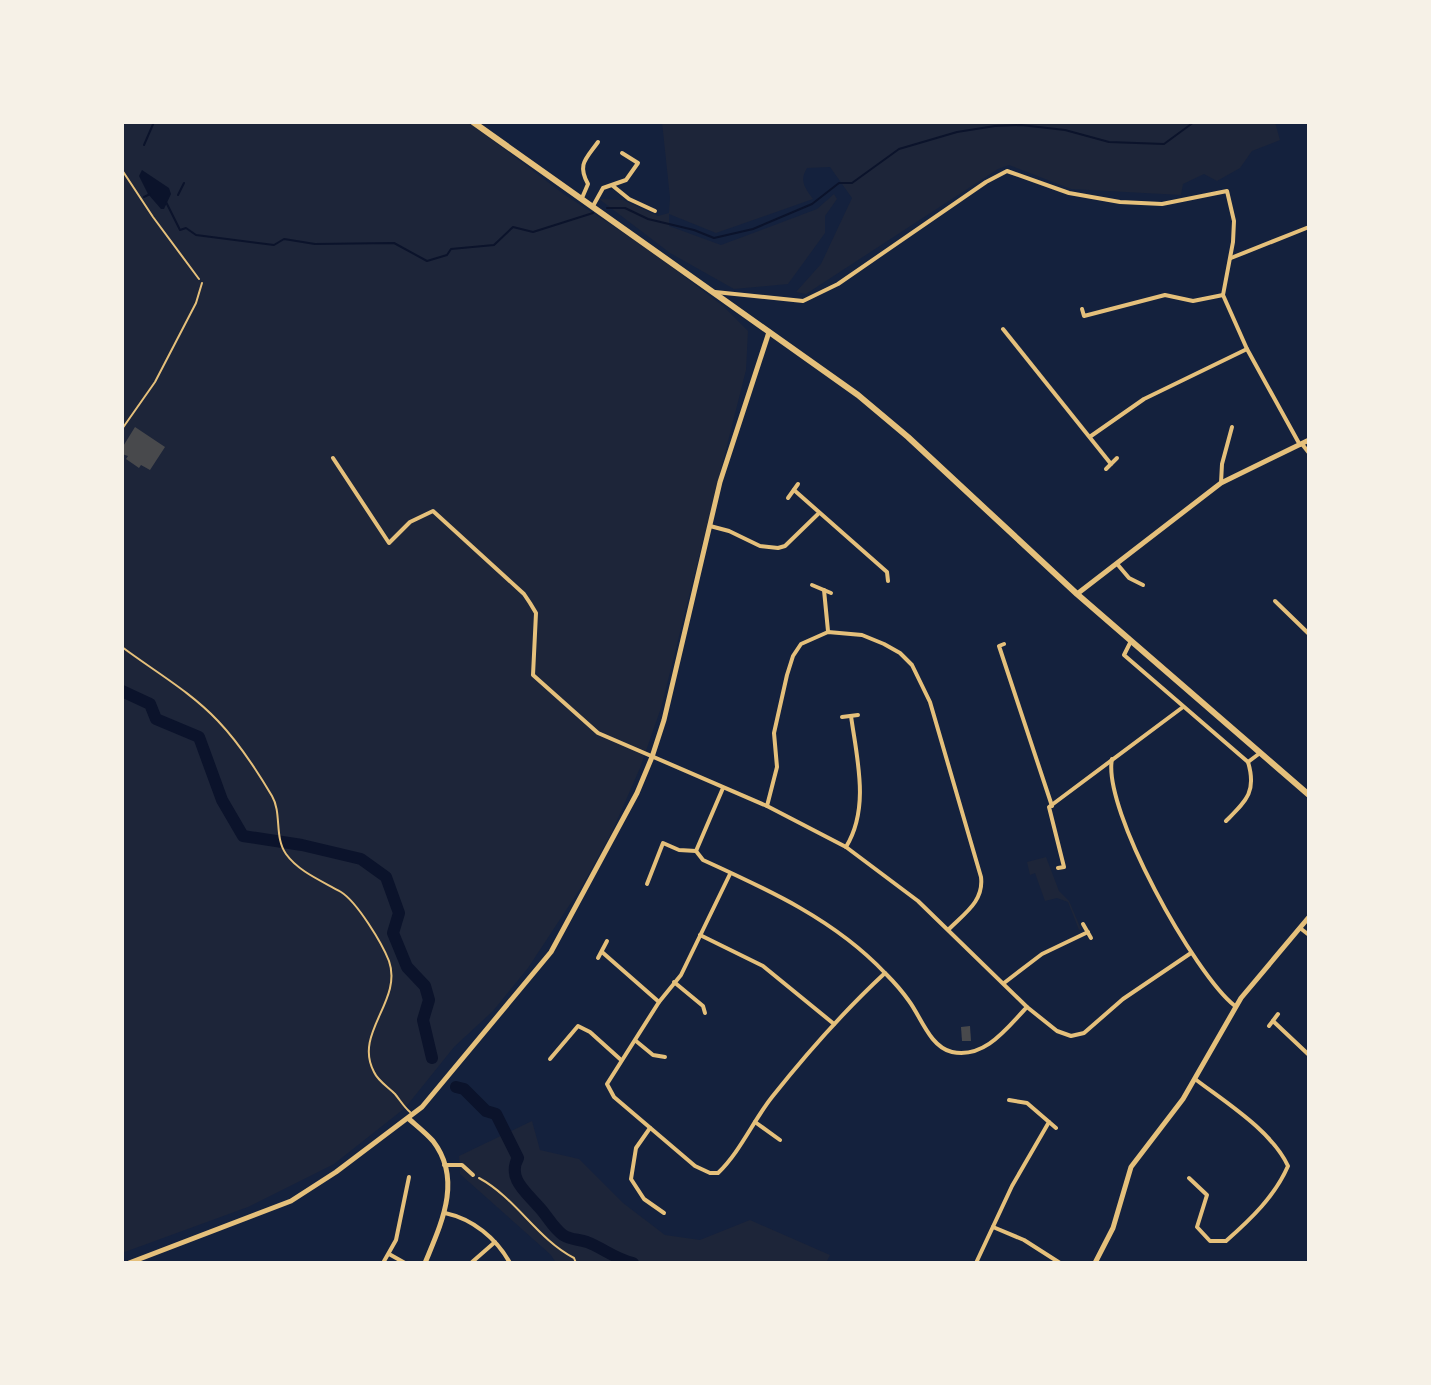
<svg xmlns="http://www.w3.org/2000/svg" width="1431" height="1385" font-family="'Archivo Narrow',sans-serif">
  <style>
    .green { fill: #1d2539 }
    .water { fill: #0b132b }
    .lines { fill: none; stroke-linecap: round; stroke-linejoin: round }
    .stream { stroke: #0b132b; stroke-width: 2 }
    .river { stroke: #0b132b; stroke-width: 12 }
    .building { fill: #48494c }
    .path { stroke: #e5c07b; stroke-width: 2 }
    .service { stroke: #e5c07b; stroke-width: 2 }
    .minor { stroke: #e5c07b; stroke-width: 4 }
    .tertiary { stroke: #e5c07b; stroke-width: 5 }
    .primary { stroke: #e5c07b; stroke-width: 6 }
  </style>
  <rect width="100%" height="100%" fill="#14213d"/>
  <!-- green -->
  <g class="green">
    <polygon points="122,122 469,122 565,195 646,247 723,306 748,331 746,370 661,708 640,768 612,832 582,886 528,968 493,1011 454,1047 405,1108 334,1164 248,1207 122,1253"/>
    <path d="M662,122H1275L1280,140L1252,151L1240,168L1217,181L1204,174L1183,184L1181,195L1071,189L1009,165L998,169L806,294L796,292L821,264L852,198L830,167L807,168C799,181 805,188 813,199L716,233L669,214V226L721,245L817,209L834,194L837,199L825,216V233L788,284L734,289L670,253L599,199L623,200L658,216L669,213L670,198Z"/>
    <polygon points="1046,857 1059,891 1069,901 1081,929 1079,930 1068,902 1057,898 1045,901 1035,873 1030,875 1027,862"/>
    <polygon points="532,1121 540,1150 579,1159 623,1203 665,1235 700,1240 750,1220 830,1255 826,1263 556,1263 551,1255 460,1174 459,1156"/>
  </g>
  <!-- water -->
  <polygon class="water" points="142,170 169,188 171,194 164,209 161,209 148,194 139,176"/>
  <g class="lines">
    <!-- stream -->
    <g class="stream">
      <polyline points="144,145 154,122"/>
      <polyline points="178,195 184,183"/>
      <polyline points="144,197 150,194"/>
      <polyline points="166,202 180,230 186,228 196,235 274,245 284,239 315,244 394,243 427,261 447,255 451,249 494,245 513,227 533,232 593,213"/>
      <polyline points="607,208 625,208 648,219 694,230 714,238 753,229 812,204 839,183 852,183 899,149 957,132 995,126 1021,125 1065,130 1109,142 1164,144 1194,122"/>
    </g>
    <!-- river -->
    <g class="river">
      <polyline points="122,691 150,704 156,719 199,737 222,800 243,836 302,845 361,859 386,877 399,913 393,933 407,967 425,986 429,1000 423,1020 432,1058"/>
      <path d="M456,1087L464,1089L486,1111L496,1114L518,1158C507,1178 526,1192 538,1206C547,1215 552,1227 563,1235C571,1240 578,1239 587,1242C603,1248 615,1259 633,1263"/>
    </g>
  </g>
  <!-- building -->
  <g class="building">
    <polygon points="135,427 165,447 150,470 141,465 139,468 126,459 128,456 122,454 122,448"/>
    <polygon points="970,1026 971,1041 962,1041 961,1027"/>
  </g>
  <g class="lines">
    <!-- path -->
    <g class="path">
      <polyline points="122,170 153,217 199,279"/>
      <path d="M479,1178C516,1198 537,1239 574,1258L576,1263"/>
    </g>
    <!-- service -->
    <g class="service">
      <polyline points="122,429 155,382 196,303 202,283"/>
      <path d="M122,647C154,671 191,692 218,721C240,744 256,769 272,796C282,813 274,837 286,854C299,872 322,881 341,892C357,902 382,943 389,961C403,1001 353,1033 374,1072C378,1081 388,1087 395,1094C400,1100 404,1107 410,1112"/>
    </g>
    <!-- minor -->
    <g class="minor">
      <polyline points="613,186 629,199 655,211"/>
      <path d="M582,198L588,184C577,164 586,159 598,142"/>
      <polyline points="593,206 603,188 626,180 638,163 622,153"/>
      <polyline points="1231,258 1309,227"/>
      <polyline points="715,292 803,301 838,284 986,182 1007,171 1069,193 1120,202 1162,204 1227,191 1234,221 1233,242 1223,295 1247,349 1300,445"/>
      <polyline points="1082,309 1084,316 1165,295 1193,301 1223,295"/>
      <polyline points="1003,329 1111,464"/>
      <polyline points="1091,436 1144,399 1247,349"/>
      <polyline points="1302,444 1309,453"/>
      <polyline points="333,458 389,543 410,522 433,511 524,594 530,603 536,613 533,675 598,733 767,806 846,847 918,901 1027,1007 1057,1031 1071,1036 1084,1033 1123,999 1191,953"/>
      <polyline points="1106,469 1117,458"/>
      <polyline points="1221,483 1222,464 1232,427"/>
      <polyline points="794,490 887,572 888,581"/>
      <polyline points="788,498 798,484"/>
      <polyline points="710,526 729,531 760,546 778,548 785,546 818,514"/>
      <polyline points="1118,565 1129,578 1143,585"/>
      <polyline points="812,585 831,593"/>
      <polyline points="824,590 828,631"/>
      <polyline points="1275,601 1309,634"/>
      <path d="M1131,641L1124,655L1248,762C1257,792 1246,801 1226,821"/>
      <polyline points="1004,644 999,646 1052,806"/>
      <polyline points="842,717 858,715"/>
      <path d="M1112,759C1102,809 1195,975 1235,1006"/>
      <polyline points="1248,762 1260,753"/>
      <path d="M767,806L777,767L774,733L787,675L793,656L801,644L828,632L862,635L884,644L900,653L912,665L930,702L981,877C984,901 965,913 949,929"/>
      <path d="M846,847C870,808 857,759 851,716"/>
      <path d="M696,851L703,860C769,890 835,920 885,973C894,982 902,991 909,1001C921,1017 930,1047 952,1052C985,1059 1007,1028 1027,1007"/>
      <polyline points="696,851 723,788"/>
      <polyline points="1058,868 1064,867 1049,807 1183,707"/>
      <path d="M730,874L681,975L659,1002L607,1084L614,1097L695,1166L710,1173H718C740,1152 753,1121 772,1097C807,1053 844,1011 885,973"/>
      <polyline points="647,884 663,843 679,850 696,851"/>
      <polyline points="1083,924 1091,938"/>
      <polyline points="1300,928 1309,935"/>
      <polyline points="700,935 763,966 834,1024"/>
      <polyline points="602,952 659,1002"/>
      <polyline points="598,958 607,941"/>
      <polyline points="674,982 703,1006 705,1013"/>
      <polyline points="1004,983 1042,954 1088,932"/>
      <polyline points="1273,1021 1309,1055"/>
      <polyline points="1269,1026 1278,1014"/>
      <polyline points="636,1041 653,1055 665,1057"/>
      <polyline points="550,1059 578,1026 590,1032 620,1059"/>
      <polyline points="1009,1100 1027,1103 1056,1128"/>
      <polyline points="755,1122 780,1140"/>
      <polyline points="650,1128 636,1148 631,1179 644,1199 664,1213"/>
      <polyline points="444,1165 462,1165 473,1175"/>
      <path d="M1189,1178L1207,1195L1197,1227L1210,1241H1226C1251,1219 1275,1196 1288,1166C1272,1131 1225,1102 1195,1079"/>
      <path d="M445,1213C473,1219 496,1238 510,1263"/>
      <polyline points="993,1227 1024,1240 1060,1263"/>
      <polyline points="389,1254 405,1263"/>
      <polyline points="383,1263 396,1240 409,1177"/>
      <polyline points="471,1263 495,1242"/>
      <polyline points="976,1263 1012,1186 1049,1122"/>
    </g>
    <!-- tertiary -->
    <g class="tertiary">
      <polyline points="1077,594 1221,483 1309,440"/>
      <path d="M409,1119C417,1126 426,1133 433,1141C463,1180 441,1224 425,1263"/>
      <polyline points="129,1263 291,1201 336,1172 422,1107 551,952 637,793 652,757 664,720 720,482 769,332"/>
      <polyline points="1095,1263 1113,1228 1131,1167 1183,1099 1241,998 1309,917"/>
    </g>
    <!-- primary -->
    <polyline class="primary" points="473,122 858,395 908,437 1077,594 1309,795"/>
  </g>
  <!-- border -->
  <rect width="1431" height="1385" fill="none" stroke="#f6f1e7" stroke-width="248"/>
</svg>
